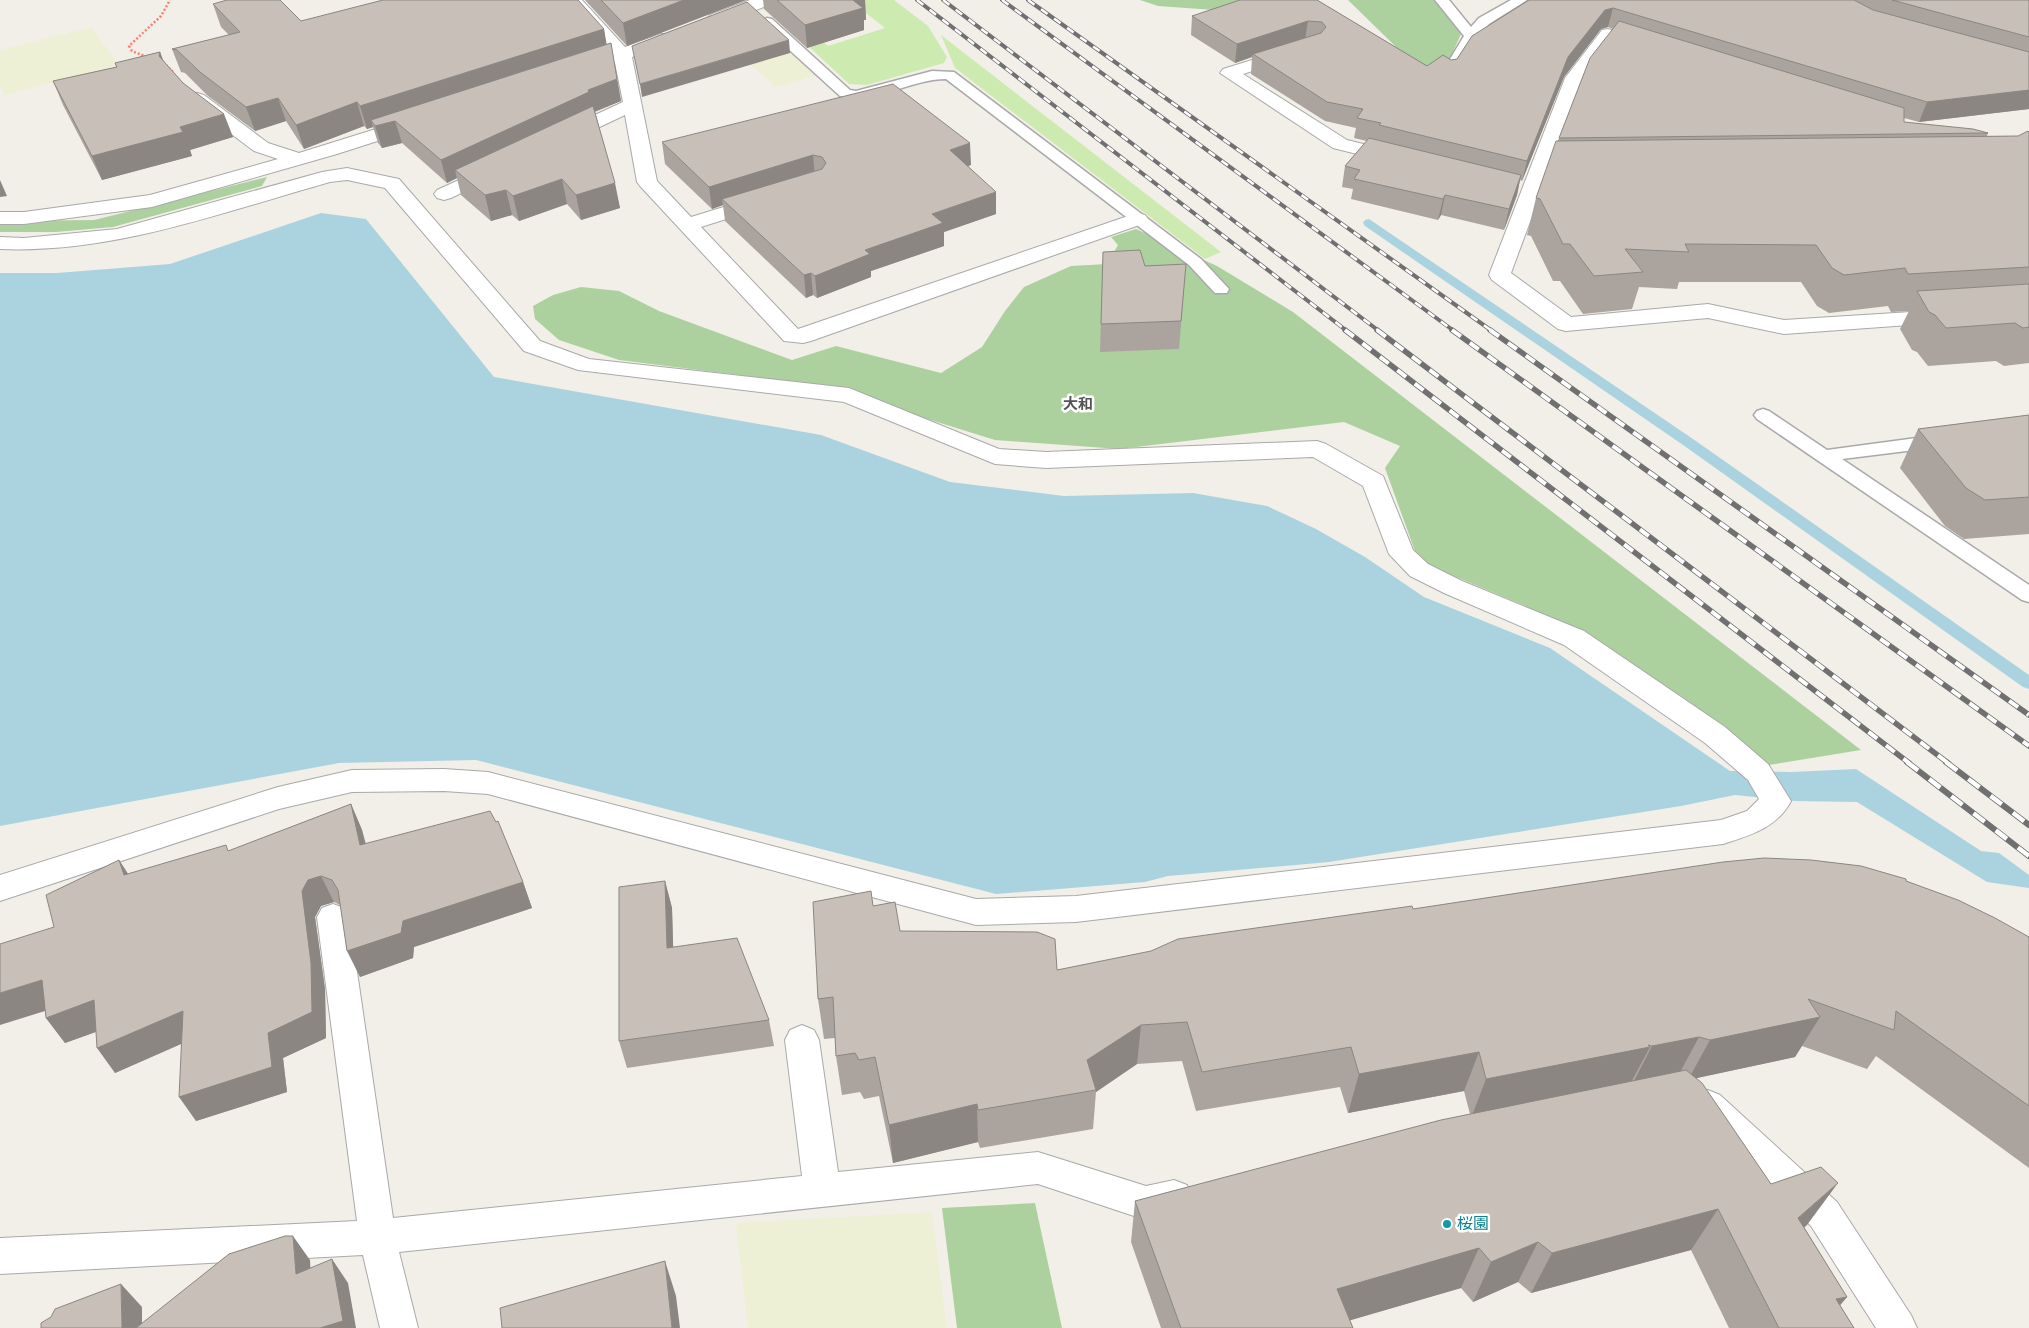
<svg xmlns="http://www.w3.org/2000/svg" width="2029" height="1328" font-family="'Source Sans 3','Noto Sans JP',sans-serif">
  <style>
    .farmland { fill: #eef0d5 }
    .grass { fill: #cdebb0 }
    .forest { fill: #add19e }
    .water { fill: #aad3df }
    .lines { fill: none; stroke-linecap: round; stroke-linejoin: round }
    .stream { fill: #aad3df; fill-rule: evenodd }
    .service-casing { stroke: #a9a9a9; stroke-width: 3 }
    .pedestrian-casing { stroke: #a9a9a9; stroke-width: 2 }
    .minor-casing { stroke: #a9a9a9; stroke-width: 2 }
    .path { stroke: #fa8072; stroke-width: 2.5; stroke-dasharray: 2 2; stroke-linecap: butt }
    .service { fill: #fff; fill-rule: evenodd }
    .pedestrian { fill: #fff; fill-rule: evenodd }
    .minor { fill: #fff; fill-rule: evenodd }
    .rail-far2-casing { stroke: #707070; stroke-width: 4 }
    .rail-far1-casing { stroke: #707070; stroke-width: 5.5 }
    .rail-casing { stroke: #707070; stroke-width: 6 }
    .rail-far2 { stroke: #fff; stroke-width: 2.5; stroke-dasharray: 8; stroke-linecap: butt }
    .rail-far1 { stroke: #fff; stroke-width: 4; stroke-dasharray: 11; stroke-linecap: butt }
    .rail { stroke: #fff; stroke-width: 4.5; stroke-dasharray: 14; stroke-linecap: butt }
    .wall { fill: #aba49e }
    .shaded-wall { fill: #8b8681 }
    .building { fill: #c7bfb8; stroke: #8b8681 }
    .culture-dot { fill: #0f9aa8; stroke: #fff; stroke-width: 2 }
    .labels { text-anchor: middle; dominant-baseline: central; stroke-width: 5; stroke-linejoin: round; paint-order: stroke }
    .neighbourhood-label { font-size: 15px; font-weight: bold; fill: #555; stroke: #fff }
    .near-culture-label { font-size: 16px; fill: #0d838f; stroke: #fff; text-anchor: start }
  </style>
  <rect width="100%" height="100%" fill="#f2efe9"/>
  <!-- farmland -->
  <g class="farmland">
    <polygon points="756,18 819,75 776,87 715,34"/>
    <polygon points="91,27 119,65 5,95 0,84 0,50"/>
    <polygon points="932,1212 947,1328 748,1328 736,1223"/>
  </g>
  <!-- grass -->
  <g class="grass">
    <polygon points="857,0 894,0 928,26 947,57 944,63 867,85 849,84 789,28 801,25 828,46 885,28 852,2"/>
    <polygon points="941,35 1221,252 1205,259 955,68"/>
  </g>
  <!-- forest -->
  <g class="forest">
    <polygon points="1140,0 1279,0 1242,12 1158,6"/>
    <polygon points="1348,0 1435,0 1461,34 1437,87"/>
    <polygon points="267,177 262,186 113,227 56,232 0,232 0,221 94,220"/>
    <polygon points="1136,229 1217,266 1293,312 1861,750 1769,765 1725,730 1580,629 1430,566 1416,554 1385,468 1400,446 1344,422 1119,449 995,440 908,413 842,388 619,360 559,340 535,319 533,306 553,295 581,287 619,291 659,311 792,360 836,346 941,373 982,347 1005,311 1024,287 1071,266 1107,264 1118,245 1111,237"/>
    <polygon points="1035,1203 1062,1328 957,1328 942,1208"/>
  </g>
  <!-- water -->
  <polygon class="water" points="321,213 366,219 494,377 821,435 950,482 1064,496 1193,493 1267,506 1316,529 1365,557 1424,597 1550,648 1730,771 1792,772 1856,769 1981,851 1999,853 2029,875 2029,888 1987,882 1857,802 1794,801 1735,795 1681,806 1329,862 1168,876 1145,882 996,894 476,760 339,763 0,826 0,273 57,273 170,264"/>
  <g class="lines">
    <!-- stream -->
    <polygon class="stream" points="1369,219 1693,439 2029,675 2029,689 2023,687 1683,445 1365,226 1363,223 1365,220"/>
    <defs>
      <g id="service">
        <polygon points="1435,0 1449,0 1471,27 1479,18 1511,0 1527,0 1489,24 1477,38 1453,77 1448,78 1441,74 1464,36"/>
        <path d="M767,18L772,19L850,90L856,91L932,71L954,72L1201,259L1229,289L1227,293H1215L1189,265L946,79C910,79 875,105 840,96L762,25L760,22Z"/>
        <polygon points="1763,409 1769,411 1827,450 1939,435 1946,437 1948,441 1946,445 1939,447 1842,459 2029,585 2029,602 2022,600 1757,419 1754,415 1757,411"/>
      </g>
      <path id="pedestrian" d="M347,168L399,179L540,341L589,359L849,388L999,449L1046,452L1317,441L1326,444L1383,476L1413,550L1428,564L1462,581L1584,631L1725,727L1768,764L1791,801C1777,828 1750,835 1723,844L1076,922L976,925L488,794L444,791L352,792L279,809L0,901V875L278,787L352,770L444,769L488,772L976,899L1076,896L1721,820L1747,811L1759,799L1748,780L1705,743L1564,645L1444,593L1410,576L1389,554L1363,486L1313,457L1046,468L995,464L844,402L578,370L524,351L385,188L347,180L330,182C223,212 113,254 0,249V237L24,238L117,229L322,172Z"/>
      <g id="minor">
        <polygon points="565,0 582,0 625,47 661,34 673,34 676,38 673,42 632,57 657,181 691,217 753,198 760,196 767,198 770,202 767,206 701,227 798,329 1131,215 1138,213 1145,215 1148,219 1145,223 811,341 803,343 784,341 640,186 637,182 625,115 570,141 556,141 553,137 556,133 623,102 615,63 578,75 572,74 569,70 572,66 611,52"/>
        <polygon points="750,0 774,0 772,4 722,23 710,23 707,19 710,15"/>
        <polygon points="1608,29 1650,41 1653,45 1650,49 1644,50 1612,41 1583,79 1511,273 1571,317 1708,304 1784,320 1943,310 1951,312 1954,317 1951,322 1784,334 1708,318 1566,331 1558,329 1492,280 1489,275 1565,78 1602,30"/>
        <polygon points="1287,49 1293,50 1296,54 1293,58 1243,74 1347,140 1404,154 1407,158 1404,162 1397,164 1333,148 1220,73 1223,69"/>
        <polygon points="197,93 204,95 268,143 299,153 411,118 418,120 420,124 418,128 337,154 152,207 24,224 0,224 0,212 24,212 150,195 278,159 254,151 190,103 188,99 190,95"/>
        <polygon points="492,165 499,167 502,171 499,175 451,198 444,200 437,198 434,194 437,190"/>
        <polygon points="333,904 344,908 349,917 393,1218 802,1176 785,1040 790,1030 802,1025 814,1030 819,1040 838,1172 1038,1152 1146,1186 1174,1180 1187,1185 1192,1197 1187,1209 1146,1220 1038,1184 399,1252 418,1328 380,1328 363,1255 0,1274 0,1238 357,1221 317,917 322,908"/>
        <polygon points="1708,1090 1720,1095 1837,1202 1911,1315 1917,1328 1876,1328 1811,1226 1696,1117 1691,1106 1696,1095"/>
      </g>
    </defs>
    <!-- service casing -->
    <use href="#service" class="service-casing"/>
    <!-- pedestrian casing -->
    <use href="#pedestrian" class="pedestrian-casing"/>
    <!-- minor casing -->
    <use href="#minor" class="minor-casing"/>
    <!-- path -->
    <g class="path">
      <polyline points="147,57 132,51 129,46 161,16 170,0"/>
      <polyline points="163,62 174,73"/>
    </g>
    <!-- service -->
    <use href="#service" class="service"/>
    <!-- pedestrian -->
    <use href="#pedestrian" class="pedestrian"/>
    <!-- minor -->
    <use href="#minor" class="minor"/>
    <defs>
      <g id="rail-far2">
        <polyline points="917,0 1347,331"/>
        <polyline points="943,0 1379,331"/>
        <polyline points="1002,0 1454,331"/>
        <polyline points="1028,0 1492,331"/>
      </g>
      <g id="rail-far1">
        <polyline points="1345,330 1909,763"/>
        <polyline points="1377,330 1948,763"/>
        <polyline points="1452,330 2029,746"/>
        <polyline points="1490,330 2029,715"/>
      </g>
      <g id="rail">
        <polyline points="1907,762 2029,856"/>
        <polyline points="1946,762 2029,825"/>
      </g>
    </defs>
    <!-- rail-far2 casing -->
    <use href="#rail-far2" class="rail-far2-casing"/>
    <!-- rail-far1 casing -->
    <use href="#rail-far1" class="rail-far1-casing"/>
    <!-- rail casing -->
    <use href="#rail" class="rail-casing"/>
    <!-- rail-far2 -->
    <use href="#rail-far2" class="rail-far2"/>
    <!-- rail-far1 -->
    <use href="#rail-far1" class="rail-far1"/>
    <!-- rail -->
    <use href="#rail" class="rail"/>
  </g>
  <!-- wall -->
  <g class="wall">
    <polygon points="585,0 746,0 627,46"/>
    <polygon points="763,0 865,0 866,20 864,20 864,30 807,48 764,9"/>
    <polygon points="1317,0 1427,66 1457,59 1529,0 2029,0 2029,109 1919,122 1904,118 1904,122 1988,133 1987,136 2018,136 2029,132 2029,363 2004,366 1996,361 1928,366 1917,352 1912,350 1900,329 1909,311 1891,312 1888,306 1829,313 1817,306 1801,282 1679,282 1677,289 1639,287 1632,309 1583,314 1560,281 1553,281 1531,236 1527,235 1536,198 1559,138 1613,29 1608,27 1601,29 1564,77 1522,181 1520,180 1517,195 1504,230 1441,215 1438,220 1351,199 1353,189 1342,187 1345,166 1367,141 1354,138 1356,128 1325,121 1251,74 1252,57 1235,63 1191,35 1192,16"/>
    <polygon points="213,4 301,21 604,29 606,45 611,43 621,101 595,111 620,208 581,220 567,204 519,221 512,215 491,221 461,195 457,178 447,183 402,143 382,148 378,143 373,127 367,129 364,126 304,149 286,121 255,131 208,96 185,73 181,72 172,49 229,35 221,27"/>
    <polygon points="160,52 163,61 233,137 190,150 192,156 102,180 63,105 53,81 116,67 115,63"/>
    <polygon points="662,142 971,165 968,166 996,214 944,232 944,246 871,271 871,277 817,298 813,295 806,298 725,221 723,205 712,209 665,164"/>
    <polygon points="1103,252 1145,266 1186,264 1179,349 1100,352"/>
    <polygon points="2029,415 2029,534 1964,539 1945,526 1900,468 1918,429"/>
    <polygon points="351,804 362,830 366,844 523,882 532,908 414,947 413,958 360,977 340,905 334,902 321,906 315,917 325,989 326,1038 283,1058 287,1092 196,1121 181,1044 115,1073 96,1032 65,1043 46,1018 119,860 128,874 229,851"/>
    <polygon points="665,881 672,908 673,947 769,1020 774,1046 627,1068 619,1041"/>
    <polygon points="1906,881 2029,937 2029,1168 1876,1056 1867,1069 1802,1046 1795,1057 1696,1078 1771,1184 1807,1225 1804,1227 1847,1297 1840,1305 1854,1328 1729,1328 1691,1250 1531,1293 1518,1282 1473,1302 1461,1288 1350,1320 1353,1328 1161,1328 1131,1242 1135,1201 1470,1114 1464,1091 1348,1113 1340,1087 1196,1111 1182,1061 1137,1064 1096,1092 1093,1129 980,1148 978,1142 893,1163 879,1096 864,1099 860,1092 842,1095 836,1056 835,1038 824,1039 818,999 873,906 900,931 1057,970 1413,909"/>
  </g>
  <!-- shaded-wall -->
  <g class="shaded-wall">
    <polygon points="684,0 746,0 627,46 623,23"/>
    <polygon points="853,0 865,0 866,20 864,20 864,30 807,48 805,25"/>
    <polygon points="1613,8 1608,27 1601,29 1564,77 1522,181 1527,161 1568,57 1605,10"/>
    <polygon points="1308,21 1305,40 1253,54 1252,57 1235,63 1237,44"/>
    <polygon points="604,29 608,52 395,121 402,143 382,148 375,126 371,120 373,127 367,129 360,106"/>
    <polygon points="789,40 790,53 642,97 640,84"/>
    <polygon points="160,52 169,75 159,56"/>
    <polygon points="617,79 621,101 455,170 457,178 447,183 441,160 588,90"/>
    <polygon points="2029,90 2029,109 1919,122 1927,102"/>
    <polygon points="278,98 286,121 255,131 246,107"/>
    <polygon points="357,102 364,126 304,149 296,125"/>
    <polygon points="224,114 233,137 190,150 192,156 102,180 92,156 180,127"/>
    <polygon points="970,143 971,165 951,172 950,150"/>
    <polygon points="813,155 815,177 722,199 723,205 712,209 709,187"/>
    <polygon points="1521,175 1517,195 1504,230 1509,209"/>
    <polygon points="562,179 567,204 519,221 513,196"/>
    <polygon points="0,180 7,196 0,197"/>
    <polygon points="615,183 620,208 581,220 576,195"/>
    <polygon points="506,190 512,215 491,221 485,195"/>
    <polygon points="996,192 996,214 944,232 944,246 871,271 871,277 817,298 815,276 865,250 932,214"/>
    <polygon points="1445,195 1441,215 1438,220 1443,199"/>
    <polygon points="811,273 813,295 806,298 804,275"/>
    <polygon points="351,804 362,830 372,872 360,845"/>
    <polygon points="119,860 136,886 124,875"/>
    <polygon points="321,876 334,902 321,906 315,917 325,989 326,1038 283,1058 287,1092 196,1121 179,1097 268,1033 302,891 308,880"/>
    <polygon points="665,881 672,908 674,975 667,948"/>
    <polygon points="523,882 532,908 414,947 413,958 360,977 347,951 403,921"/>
    <polygon points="42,980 61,1006 0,1025 0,993"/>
    <polygon points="94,1000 112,1026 65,1043 46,1018"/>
    <polygon points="183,1011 199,1036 115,1073 97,1048"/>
    <polygon points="1820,1017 1795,1057 1688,1080 1710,1040"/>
    <polygon points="1141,1025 1137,1064 1096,1092 1087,1060"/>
    <polygon points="1699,1037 1678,1076 1632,1085 1652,1046"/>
    <polygon points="1650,1047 1629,1086 1471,1118 1486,1079"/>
    <polygon points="1479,1052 1464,1091 1348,1113 1359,1074"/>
    <polygon points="977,1104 978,1142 893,1163 889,1125"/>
    <polygon points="1838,1183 1807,1225 1768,1259 1798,1218"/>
    <polygon points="1718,1209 1691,1250 1531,1293 1552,1253"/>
    <polygon points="293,1236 310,1260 312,1297 296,1274"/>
    <polygon points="1538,1242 1518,1282 1473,1302 1491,1262"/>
    <polygon points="1479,1248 1461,1288 1324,1328 1337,1289"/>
    <polygon points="332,1259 348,1283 356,1328 320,1328"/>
    <polygon points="665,1261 676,1296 680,1328 672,1328"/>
    <polygon points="121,1284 142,1307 142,1328 122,1328"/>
    <polygon points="1847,1297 1821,1328 1836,1299"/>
  </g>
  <!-- building -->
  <g class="building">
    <polygon points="227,0 280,0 301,21 383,0 578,0 604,29 360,106 357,102 296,125 278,98 246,107 200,72 177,50 172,49 240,32 213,4"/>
    <polygon points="601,0 684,0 623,23"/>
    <polygon points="777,0 854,0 853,0 863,8 805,25"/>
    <polygon points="1240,0 1317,0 1427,66 1443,55 1451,60 1457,59 1472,36 1529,0 1854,0 1873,10 2029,52 2029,90 1927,102 1613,8 1605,10 1568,57 1527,161 1379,125 1381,123 1357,118 1363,109 1327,102 1253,54 1321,33 1326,27 1322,22 1308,21 1237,44 1192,16"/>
    <polygon points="1892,0 2029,0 2029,37"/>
    <polygon points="747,2 789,40 640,84 632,46"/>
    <polygon points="1619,21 1904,108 1904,122 1973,129 1988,133 1559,138 1590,58"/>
    <polygon points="611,43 617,79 588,90 589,92 441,160 395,121 375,126 371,120"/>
    <polygon points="160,52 159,56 183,83 224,114 180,127 183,132 92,156 53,81 117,67 115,63"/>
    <polygon points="893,84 970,143 950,150 996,192 932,214 943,223 865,250 870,254 815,276 811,273 804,275 722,199 822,169 826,163 822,157 813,155 709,187 662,142"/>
    <polygon points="593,106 615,183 576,195 562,179 513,196 506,190 485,195 455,170"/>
    <polygon points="2028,131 2029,132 2029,267 1908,274 1905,268 1844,275 1832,268 1816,245 1685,244 1689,252 1625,249 1643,272 1594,276 1570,244 1563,244 1540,199 1536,198 1556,141 2018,136"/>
    <polygon points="1369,138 1521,175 1509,209 1445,195 1443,199 1354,179 1360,170 1345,166"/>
    <polygon points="1140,250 1145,266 1186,264 1181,321 1101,324 1103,252"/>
    <polygon points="2029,284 2029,327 2023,328 2015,323 1946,328 1935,315 1929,312 1917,291"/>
    <polygon points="2029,415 2029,497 1985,500 1966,488 1918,429"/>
    <polygon points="351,804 360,845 490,811 496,822 498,821 523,882 403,921 401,933 347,951 338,890 332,880 321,876 308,880 302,891 311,963 312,1012 268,1033 272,1067 179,1097 183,1011 97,1048 94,1000 46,1018 42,980 0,993 0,944 54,927 46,895 119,860 124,875 226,845 228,851"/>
    <polygon points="1764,858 1811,860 1861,866 1906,879 1906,881 1958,900 1995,918 2029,937 2029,1106 1896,1011 1894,1030 1808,999 1820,1017 1710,1040 1699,1037 1652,1046 1648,1045 1650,1047 1486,1079 1479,1052 1359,1074 1351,1047 1202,1072 1187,1022 1141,1025 1087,1060 1096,1090 978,1110 977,1104 889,1125 875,1057 859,1060 855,1053 836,1056 833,997 818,999 813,902 871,891 873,906 895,902 900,931 1037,932 1055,939 1057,970 1151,951 1178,939 1412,906 1413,909 1723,862"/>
    <polygon points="665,881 667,948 737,938 769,1020 619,1041 619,887"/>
    <polygon points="1686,1070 1702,1083 1771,1184 1821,1167 1838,1183 1798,1218 1847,1297 1836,1299 1854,1328 1779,1328 1718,1209 1552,1253 1538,1242 1491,1262 1479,1248 1337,1289 1353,1328 1181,1328 1135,1201 1441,1120"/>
    <polygon points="285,1236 293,1236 296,1274 332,1259 343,1321 320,1328 136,1328 229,1254"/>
    <polygon points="665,1261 672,1328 502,1328 500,1308"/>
    <polygon points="121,1284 122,1328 41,1328 41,1323 51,1317 55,1309"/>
  </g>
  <!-- markers -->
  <circle class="culture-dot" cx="1447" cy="1224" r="5"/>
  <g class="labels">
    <!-- neighbourhood labels -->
    <g class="neighbourhood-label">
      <text x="1078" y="404">大和</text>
    </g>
    <!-- near-culture labels -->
    <g class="near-culture-label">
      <text x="1457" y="1224">桜園</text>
    </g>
  </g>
</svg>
